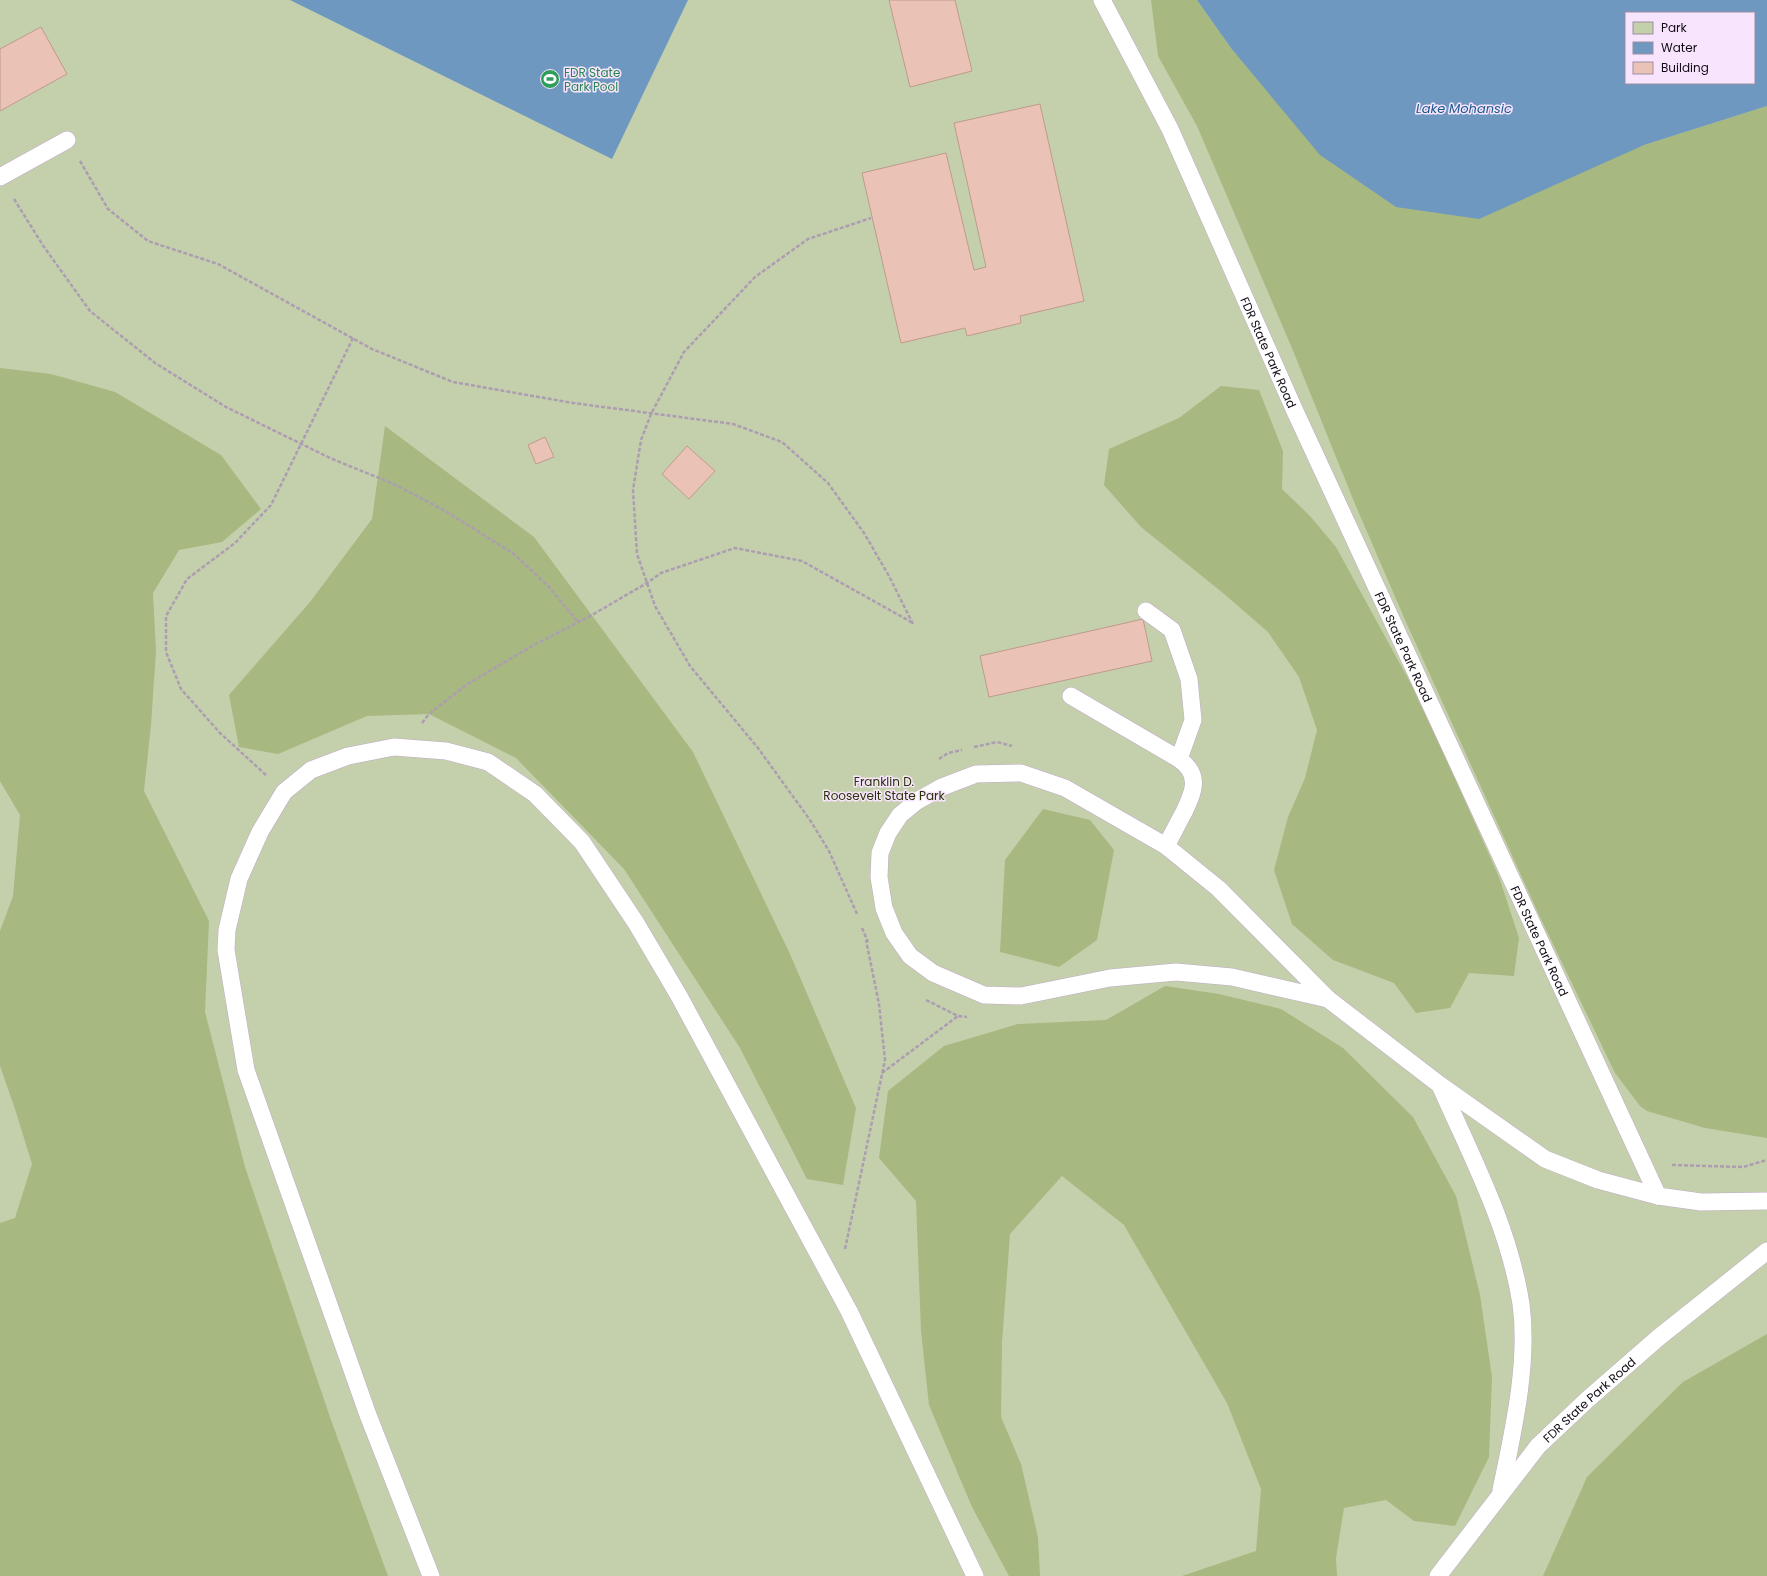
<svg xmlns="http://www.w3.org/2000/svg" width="1767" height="1576" font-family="Poppins,sans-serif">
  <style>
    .green { fill: #c4d0ac; fill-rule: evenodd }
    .forest { fill: #a7b881 }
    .water { fill: #6f98c1; fill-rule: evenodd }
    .building { fill: #eac3b6; stroke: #bf9a8d }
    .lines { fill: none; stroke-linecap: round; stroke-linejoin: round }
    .lane-casing { stroke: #c1aac8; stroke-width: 18 }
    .path { stroke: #ac9db1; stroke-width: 2.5; stroke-dasharray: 4 2; stroke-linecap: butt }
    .lane { stroke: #fff; stroke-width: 17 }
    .labels { text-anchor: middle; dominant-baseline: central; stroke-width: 3; stroke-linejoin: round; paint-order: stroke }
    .leisure-label { font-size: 12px; fill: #27864d; stroke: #f8e5fd; text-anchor: start }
    .street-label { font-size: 12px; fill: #130c16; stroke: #f8e5fd }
    .park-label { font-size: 12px; fill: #273207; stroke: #f8e5fd }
    .water-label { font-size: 13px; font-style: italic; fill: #1a588d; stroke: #f8e5fd }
  </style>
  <rect width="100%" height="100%" fill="#f8e5fd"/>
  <!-- green -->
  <path class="green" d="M0,0H1767V1576H0ZM1626,13H1754V83H1626Z"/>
  <!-- forest -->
  <g class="forest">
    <polygon points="1151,0 1197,0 1231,48 1644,145 1767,106 1767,1138 1705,1128 1647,1111 1640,1106 1615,1073 1540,917 1406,622 1355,504 1294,353 1197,126 1158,56"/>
    <polygon points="0,368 51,374 115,392 221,455 261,509 222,542 179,550 153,593 156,651 151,725 144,791 209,921 205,1012 245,1167 331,1420 388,1576 0,1576 0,1223 15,1218 32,1164 15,1109 0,1066 0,931 13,896 20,815 0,781"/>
    <polygon points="1221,386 1259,390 1283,451 1282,489 1310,516 1336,547 1411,684 1453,774 1499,877 1519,938 1514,976 1469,973 1450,1008 1416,1013 1394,983 1333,960 1292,924 1274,870 1288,817 1305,778 1317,730 1299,677 1268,632 1223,593 1141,527 1104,485 1109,449 1179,418"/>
    <polygon points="385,426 534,537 693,752 790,954 856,1108 843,1185 807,1179 740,1048 624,869 516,758 429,714 367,716 278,754 239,747 229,695 310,602 372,519"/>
    <polygon points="1043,809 1090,820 1114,850 1097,940 1059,967 1000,952 1005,860"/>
    <polygon points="1165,986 1219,994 1281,1009 1343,1048 1413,1117 1456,1196 1480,1295 1492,1377 1489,1457 1455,1526 1414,1521 1386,1500 1344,1508 1336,1558 1337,1576 1182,1576 1256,1551 1261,1489 1227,1403 1124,1225 1062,1176 1010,1234 1002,1343 1001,1417 1021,1464 1038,1537 1040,1576 1009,1576 972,1507 929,1405 921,1331 916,1201 879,1158 888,1091 944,1046 1018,1024 1106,1020"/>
    <polygon points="1767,1334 1767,1576 1543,1576 1587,1477 1683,1382"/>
  </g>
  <!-- water -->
  <g class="water">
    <polygon points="290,0 688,0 612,159"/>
    <path d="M1197,0H1767V106L1644,145L1479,219L1396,207L1320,155L1231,48ZM1626,13H1754V83H1626Z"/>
  </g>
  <!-- building -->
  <g class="building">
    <polygon points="889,0 955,0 972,71 910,87"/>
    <polygon points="41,27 67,74 0,111 0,49"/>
    <polygon points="1040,104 1084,301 1020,316 1021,323 967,336 965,328 901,343 862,173 946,153 974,270 986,267 954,123"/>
    <polygon points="545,437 554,457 536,464 528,445"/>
    <polygon points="687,446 715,471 689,499 662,474"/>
    <polygon points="1143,619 1152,661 989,697 980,656"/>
  </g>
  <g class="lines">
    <defs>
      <g id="lane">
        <path id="s1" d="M1102,0L1170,129L1294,409L1658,1196"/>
        <polyline points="0,177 67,140"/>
        <polyline points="1146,611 1172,630 1189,679 1193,720 1179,759"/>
        <path d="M1071,696L1179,759C1201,775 1194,791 1184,812C1178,823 1172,835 1166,846"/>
        <polygon points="1021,773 1065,788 1166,846 1219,889 1328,999 1232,977 1176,972 1110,978 1021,996 984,995 933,973 910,956 894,933 884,908 879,877 880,853 888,833 900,815 917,801 942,787 976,774"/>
        <polyline points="1328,999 1440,1085 1545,1159 1598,1180 1658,1196 1701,1202 1767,1201"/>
        <path d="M1440,1085C1471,1156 1509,1226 1521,1304C1529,1363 1513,1432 1501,1490"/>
        <polyline points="431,1576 368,1415 246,1070 226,950 227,930 239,879 260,832 284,792 311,770 348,756 394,747 446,751 488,762 535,794 582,842 636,923 679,996 849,1311 975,1576"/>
        <path id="s2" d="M1438,1576L1538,1446L1588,1399L1658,1338L1767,1251"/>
      </g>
    </defs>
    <!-- lane casing -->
    <use href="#lane" class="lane-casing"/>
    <!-- path -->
    <g class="path">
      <polyline points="80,161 108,209 148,241 218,264 372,349 453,382 573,403 733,424 782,442 828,483 864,533 889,576 913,624"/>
      <polyline points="14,199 44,247 90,311 155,363 226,407 330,458 396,485 447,512 514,554 548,586 578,622"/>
      <polyline points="422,723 429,714 466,685 532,646 592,615 647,583 661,573 735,548 802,561 913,623"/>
      <polyline points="974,747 997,742 1012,746"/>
      <polyline points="939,759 948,753 962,750"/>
      <polyline points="266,775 220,733 181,689 166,652 166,616 187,579 235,543 271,505 353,338"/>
      <polyline points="857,914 829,851 810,820 758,748 690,666 655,606 637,554 633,490 641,440 651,414 684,352 755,277 808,239 871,218"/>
      <polyline points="862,928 868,942"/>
      <polyline points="926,1000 958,1016 967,1017"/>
      <polyline points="882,1073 958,1016"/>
      <polyline points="1672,1165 1743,1167 1767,1160"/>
      <polyline points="845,1249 885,1060 879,1004 866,940"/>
    </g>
    <!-- lane -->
    <use href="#lane" class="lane"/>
  </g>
  <!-- icons -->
  <defs>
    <symbol id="stadium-disc" viewBox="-11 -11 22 22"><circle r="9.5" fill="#2e9e5b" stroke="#f8e5fd"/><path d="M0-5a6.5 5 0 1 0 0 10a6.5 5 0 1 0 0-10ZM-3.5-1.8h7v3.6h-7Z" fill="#fff"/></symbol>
  </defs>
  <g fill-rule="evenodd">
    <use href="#stadium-disc" x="539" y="68" width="22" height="22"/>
  </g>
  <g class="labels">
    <!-- leisure labels -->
    <g class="leisure-label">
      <text x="564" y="72">FDR State<tspan x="564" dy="14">Park Pool</tspan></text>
    </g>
    <!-- street labels -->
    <g class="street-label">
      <text stroke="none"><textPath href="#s1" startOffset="390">FDR State Park Road</textPath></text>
      <text stroke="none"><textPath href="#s1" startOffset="714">FDR State Park Road</textPath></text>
      <text stroke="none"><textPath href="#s1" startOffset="1038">FDR State Park Road</textPath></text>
      <text stroke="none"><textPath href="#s2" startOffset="233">FDR State Park Road</textPath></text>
    </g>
    <!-- park labels -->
    <g class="park-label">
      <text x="884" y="781">Franklin D.<tspan x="884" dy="14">Roosevelt State Park</tspan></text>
    </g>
    <!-- water labels -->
    <g class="water-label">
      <text x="1464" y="108">Lake Mohansic</text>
    </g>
  </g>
  <!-- legend -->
  <rect x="1625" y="12" width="130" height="72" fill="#f8e5fd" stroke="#9c8ea1"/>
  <rect x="1633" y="22" width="20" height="12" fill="#c4d0ac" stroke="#9c8ea1"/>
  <text x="1661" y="32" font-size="12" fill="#130c16">Park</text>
  <rect x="1633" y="42" width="20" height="12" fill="#6f98c1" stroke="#9c8ea1"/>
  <text x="1661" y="52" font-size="12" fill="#130c16">Water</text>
  <rect x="1633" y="62" width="20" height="12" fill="#eac3b6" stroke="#9c8ea1"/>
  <text x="1661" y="72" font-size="12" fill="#130c16">Building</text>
</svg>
